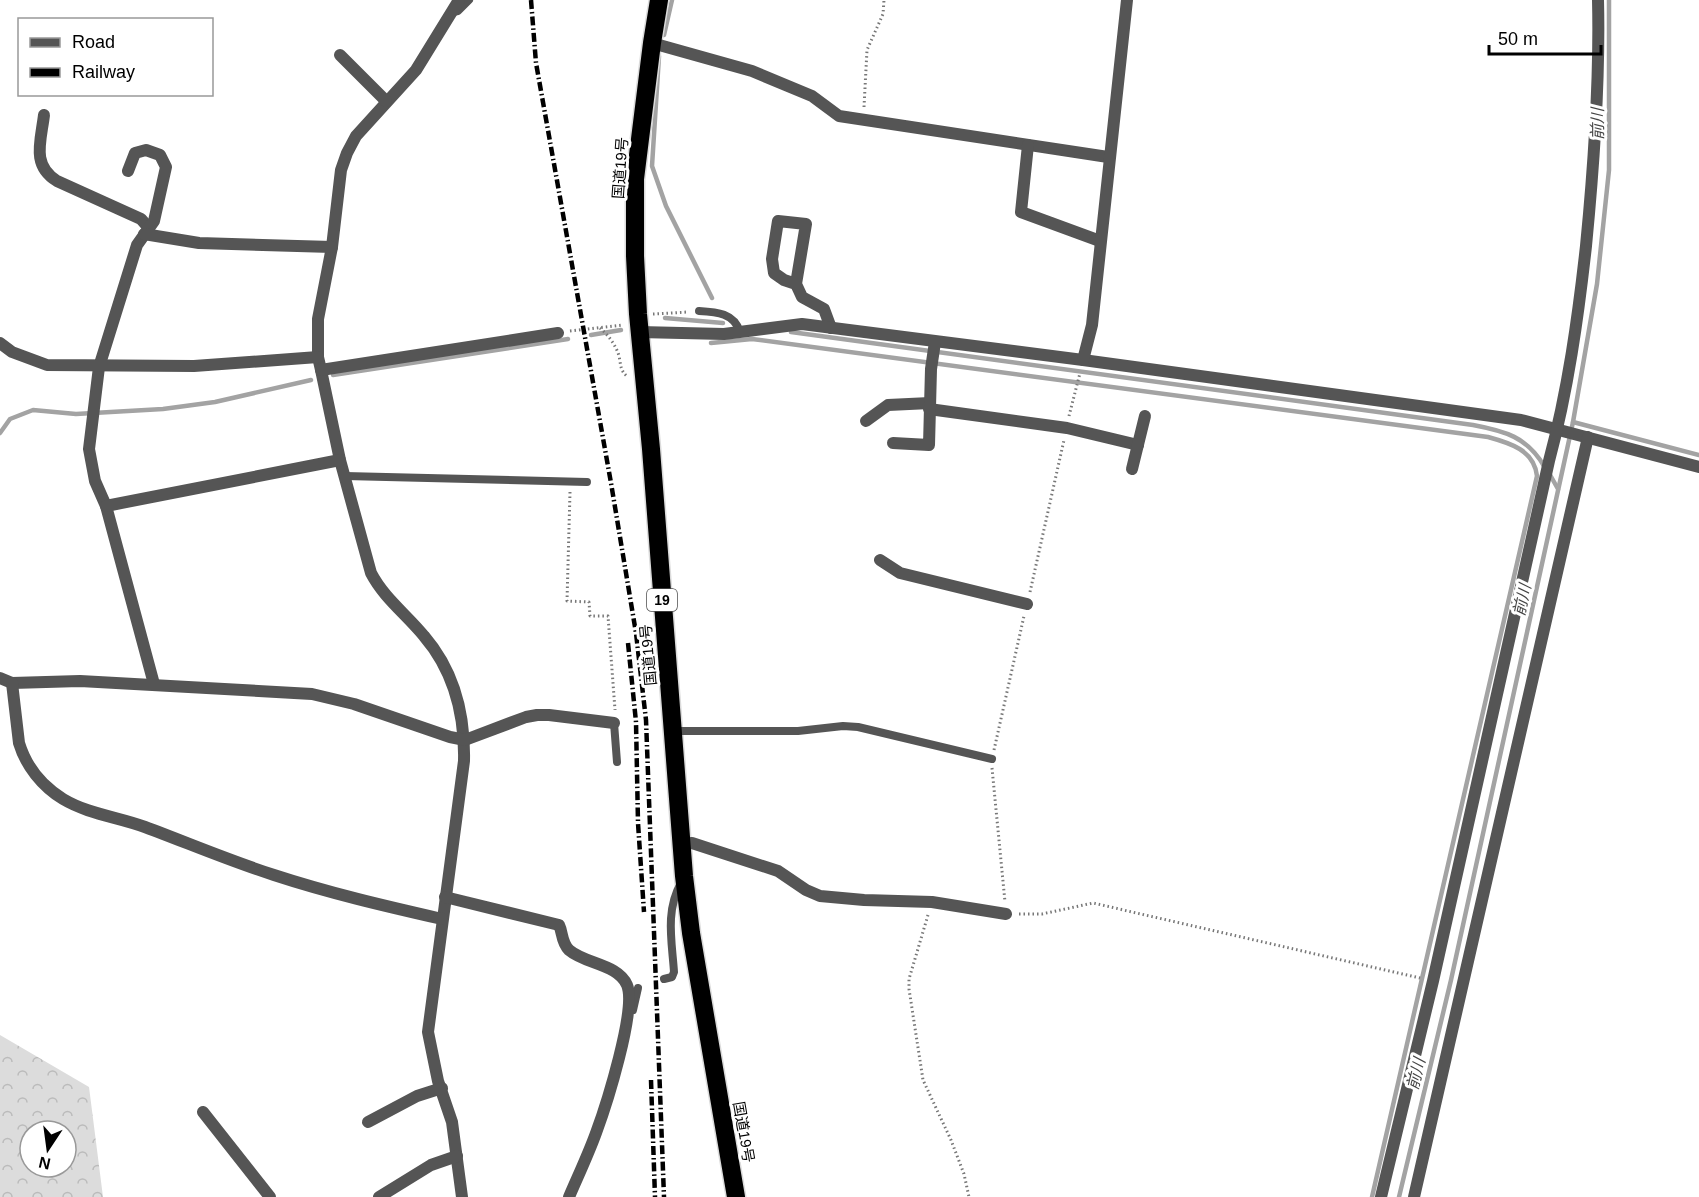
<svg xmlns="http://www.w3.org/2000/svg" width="1699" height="1197" font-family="Helvetica,'Noto Sans JP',sans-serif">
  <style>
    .forest { fill: url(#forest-crowns); fill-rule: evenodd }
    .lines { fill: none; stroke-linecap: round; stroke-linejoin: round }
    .stream { stroke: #a3a3a3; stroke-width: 4.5 }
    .highway-casing { stroke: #dbdbdb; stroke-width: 21 }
    .path { stroke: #777; stroke-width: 3; stroke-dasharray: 1.5 3; stroke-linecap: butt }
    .lane { stroke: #555; stroke-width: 8 }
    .street { stroke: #555; stroke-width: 12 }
    .highway { stroke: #000; stroke-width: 18 }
    .rail { stroke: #000; stroke-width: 4.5; stroke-dasharray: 9 3 1.5 3; stroke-linecap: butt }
    .labels { text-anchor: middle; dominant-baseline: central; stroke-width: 6; stroke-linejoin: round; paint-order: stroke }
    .shield { fill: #fff; stroke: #4c4c4c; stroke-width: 1.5 }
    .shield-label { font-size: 14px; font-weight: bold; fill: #000 }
    .street-label { font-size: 15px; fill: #000; stroke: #fff }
    .water-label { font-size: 16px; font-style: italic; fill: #444; stroke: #fff }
  </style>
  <defs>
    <pattern id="forest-crowns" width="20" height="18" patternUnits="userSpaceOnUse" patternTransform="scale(1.5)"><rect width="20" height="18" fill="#dcdcdc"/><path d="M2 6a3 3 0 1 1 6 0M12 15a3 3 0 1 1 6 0" fill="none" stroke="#bbb"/></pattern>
  </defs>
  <rect width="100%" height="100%" fill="#fff"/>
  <!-- forest -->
  <path class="forest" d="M0,1035L89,1087L103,1197H0ZM30,1131H66V1167H30Z"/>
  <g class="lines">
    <!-- stream -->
    <g class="stream">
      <polyline points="664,35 672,0"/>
      <polyline points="659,56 652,166 666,206 712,298"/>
      <polyline points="665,318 723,323"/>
      <path d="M791,332L1473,425C1505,431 1527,437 1544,466"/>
      <polyline points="591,335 621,330"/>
      <path d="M711,343L752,339L1488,437C1510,443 1534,450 1537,476L1372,1197"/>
      <polyline points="333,375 568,339"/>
      <polyline points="1573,422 1699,455"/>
      <polyline points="0,433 10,419 33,410 76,414 163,409 215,402 311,380"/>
      <polyline points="1549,473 1558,489"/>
      <polyline points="1399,1197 1451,980 1573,422 1597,284 1609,170 1609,0"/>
    </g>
    <defs>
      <polyline id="highway" points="659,0 652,43 635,179 635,256 638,314 651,449 684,876 691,933 736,1197"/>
    </defs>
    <!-- highway casing -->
    <use href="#highway" class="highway-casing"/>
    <!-- path -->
    <g class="path">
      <polyline points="864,107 867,50 883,14 884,0"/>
      <polyline points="653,314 688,312"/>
      <path d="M600,328C608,335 616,345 619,356C621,365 620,371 628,377"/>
      <polyline points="570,331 623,325"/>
      <polyline points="1069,416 1080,373"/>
      <polyline points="570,492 567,601 589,602 590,616 608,616 615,710"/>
      <polyline points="1030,592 1064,440"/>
      <polyline points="994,750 1024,616"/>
      <polyline points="992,768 1005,902"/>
      <polyline points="1019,914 1042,914 1093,903 1420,978"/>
      <polyline points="928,915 909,979 909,989 923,1080 951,1140 964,1174 969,1197"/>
    </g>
    <!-- lane -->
    <g class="lane">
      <polyline points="453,12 458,11 469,0"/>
      <path d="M699,311C717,312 734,313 740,332"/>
      <polyline points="345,476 587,482"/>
      <polyline points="614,723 617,762"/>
      <polyline points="674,731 798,731 843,726 858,727 992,759"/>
      <path d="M664,979L672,977L674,972C672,942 665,911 681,883"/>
      <polyline points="633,1010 638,988"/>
    </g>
    <!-- street -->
    <g class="street">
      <path d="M459,0L416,70L356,136L347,153L341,170L332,247L318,319V357L321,370L340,460L371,573C384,598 406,614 424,636C455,672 465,716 464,761L428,1032L438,1081L452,1122L462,1197"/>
      <polyline points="652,43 752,71 812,96 839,116 1108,157"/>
      <polyline points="340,55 386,101"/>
      <path d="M44,115C41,141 31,165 57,181L141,219L148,227"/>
      <polyline points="1028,145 1021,212 1100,241"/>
      <polyline points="128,171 135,153 146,150 160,155 166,167 154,221 137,245 99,367 89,449 95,481 106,506 154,684"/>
      <polyline points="144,234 199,243 332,247"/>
      <polyline points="796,284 784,280 774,273 772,259 778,221 806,224 796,284 802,297 824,309 831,328"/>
      <polyline points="639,332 724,334 802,324 1083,360 1521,420 1699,467"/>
      <polyline points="0,343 12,352 47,365 194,366 318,357"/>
      <polyline points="1083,360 1092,325 1127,0"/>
      <polyline points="321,370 558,333"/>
      <polyline points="929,409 1067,428 1138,445"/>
      <polyline points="866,421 888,405 930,403"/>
      <polyline points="893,443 929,445 931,369 935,342"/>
      <polyline points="1132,469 1145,416"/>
      <polyline points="106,506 340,460"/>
      <polyline points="880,560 900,573 1027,604"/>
      <polyline points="0,678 12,683 80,681 312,694 354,704 450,737 465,740 526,717 537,715 549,715 614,723"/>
      <path d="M12,683L19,743C26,766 42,786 63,799C88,814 118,817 145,827C188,843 230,861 274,875C329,893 385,906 442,919"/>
      <polyline points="682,844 692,843 778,871 806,890 820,896 864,900 932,902 1006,914"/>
      <path d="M445,897L559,925C563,933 561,942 569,950C585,964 618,964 627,985C637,1009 606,1106 596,1133C588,1155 578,1176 569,1197"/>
      <polyline points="203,1112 270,1197"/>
      <polyline points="368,1122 417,1096 442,1088"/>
      <polyline points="379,1197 431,1165 457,1156"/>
      <path d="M1381,1197L1433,981L1549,461C1568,390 1578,318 1586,246C1594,164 1600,82 1598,0"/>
      <polyline points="1414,1197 1588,437"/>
    </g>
    <!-- highway -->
    <use href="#highway" class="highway"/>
    <!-- rail -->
    <g class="rail">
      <polyline points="531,0 536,63 611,483 636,633 646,720 664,1197"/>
      <polyline points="628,643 636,722 638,823 644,912"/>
      <polyline points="651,1080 655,1197"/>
    </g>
  </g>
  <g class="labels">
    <!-- shield labels -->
    <rect class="shield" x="647" y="589" width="30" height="22" rx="4.5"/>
    <g class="shield-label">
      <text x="662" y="600">19</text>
    </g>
    <!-- street labels -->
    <g class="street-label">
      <text transform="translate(620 168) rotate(-86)">国道19号</text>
      <text transform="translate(648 655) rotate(-95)">国道19号</text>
      <text transform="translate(744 1132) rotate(80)">国道19号</text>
    </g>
    <!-- water labels -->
    <g class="water-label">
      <text transform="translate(1597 124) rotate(-90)">前川</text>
      <text transform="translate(1522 600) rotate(-78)">前川</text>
      <text transform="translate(1416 1074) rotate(-76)">前川</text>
    </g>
  </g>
  <!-- legend -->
  <rect x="18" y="18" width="195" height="78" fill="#ffffff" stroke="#999999" stroke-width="1.5"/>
  <rect x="30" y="38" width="30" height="9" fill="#555555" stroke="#999999" stroke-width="1.5"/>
  <text x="72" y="48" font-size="18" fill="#000000">Road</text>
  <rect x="30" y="68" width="30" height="9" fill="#000000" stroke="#999999" stroke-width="1.5"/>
  <text x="72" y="78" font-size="18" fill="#000000">Railway</text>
  <!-- north arrow -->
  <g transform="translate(48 1149) rotate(193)"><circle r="28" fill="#ffffff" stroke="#999999" stroke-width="1.5"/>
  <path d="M0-4.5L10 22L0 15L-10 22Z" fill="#000000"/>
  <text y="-9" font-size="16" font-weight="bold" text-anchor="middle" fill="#000000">N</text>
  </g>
  <!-- scale -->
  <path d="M1489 45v9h112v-9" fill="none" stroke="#000000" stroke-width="3"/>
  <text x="1498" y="45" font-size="18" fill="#000000" stroke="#ffffff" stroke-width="4.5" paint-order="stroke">50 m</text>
</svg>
